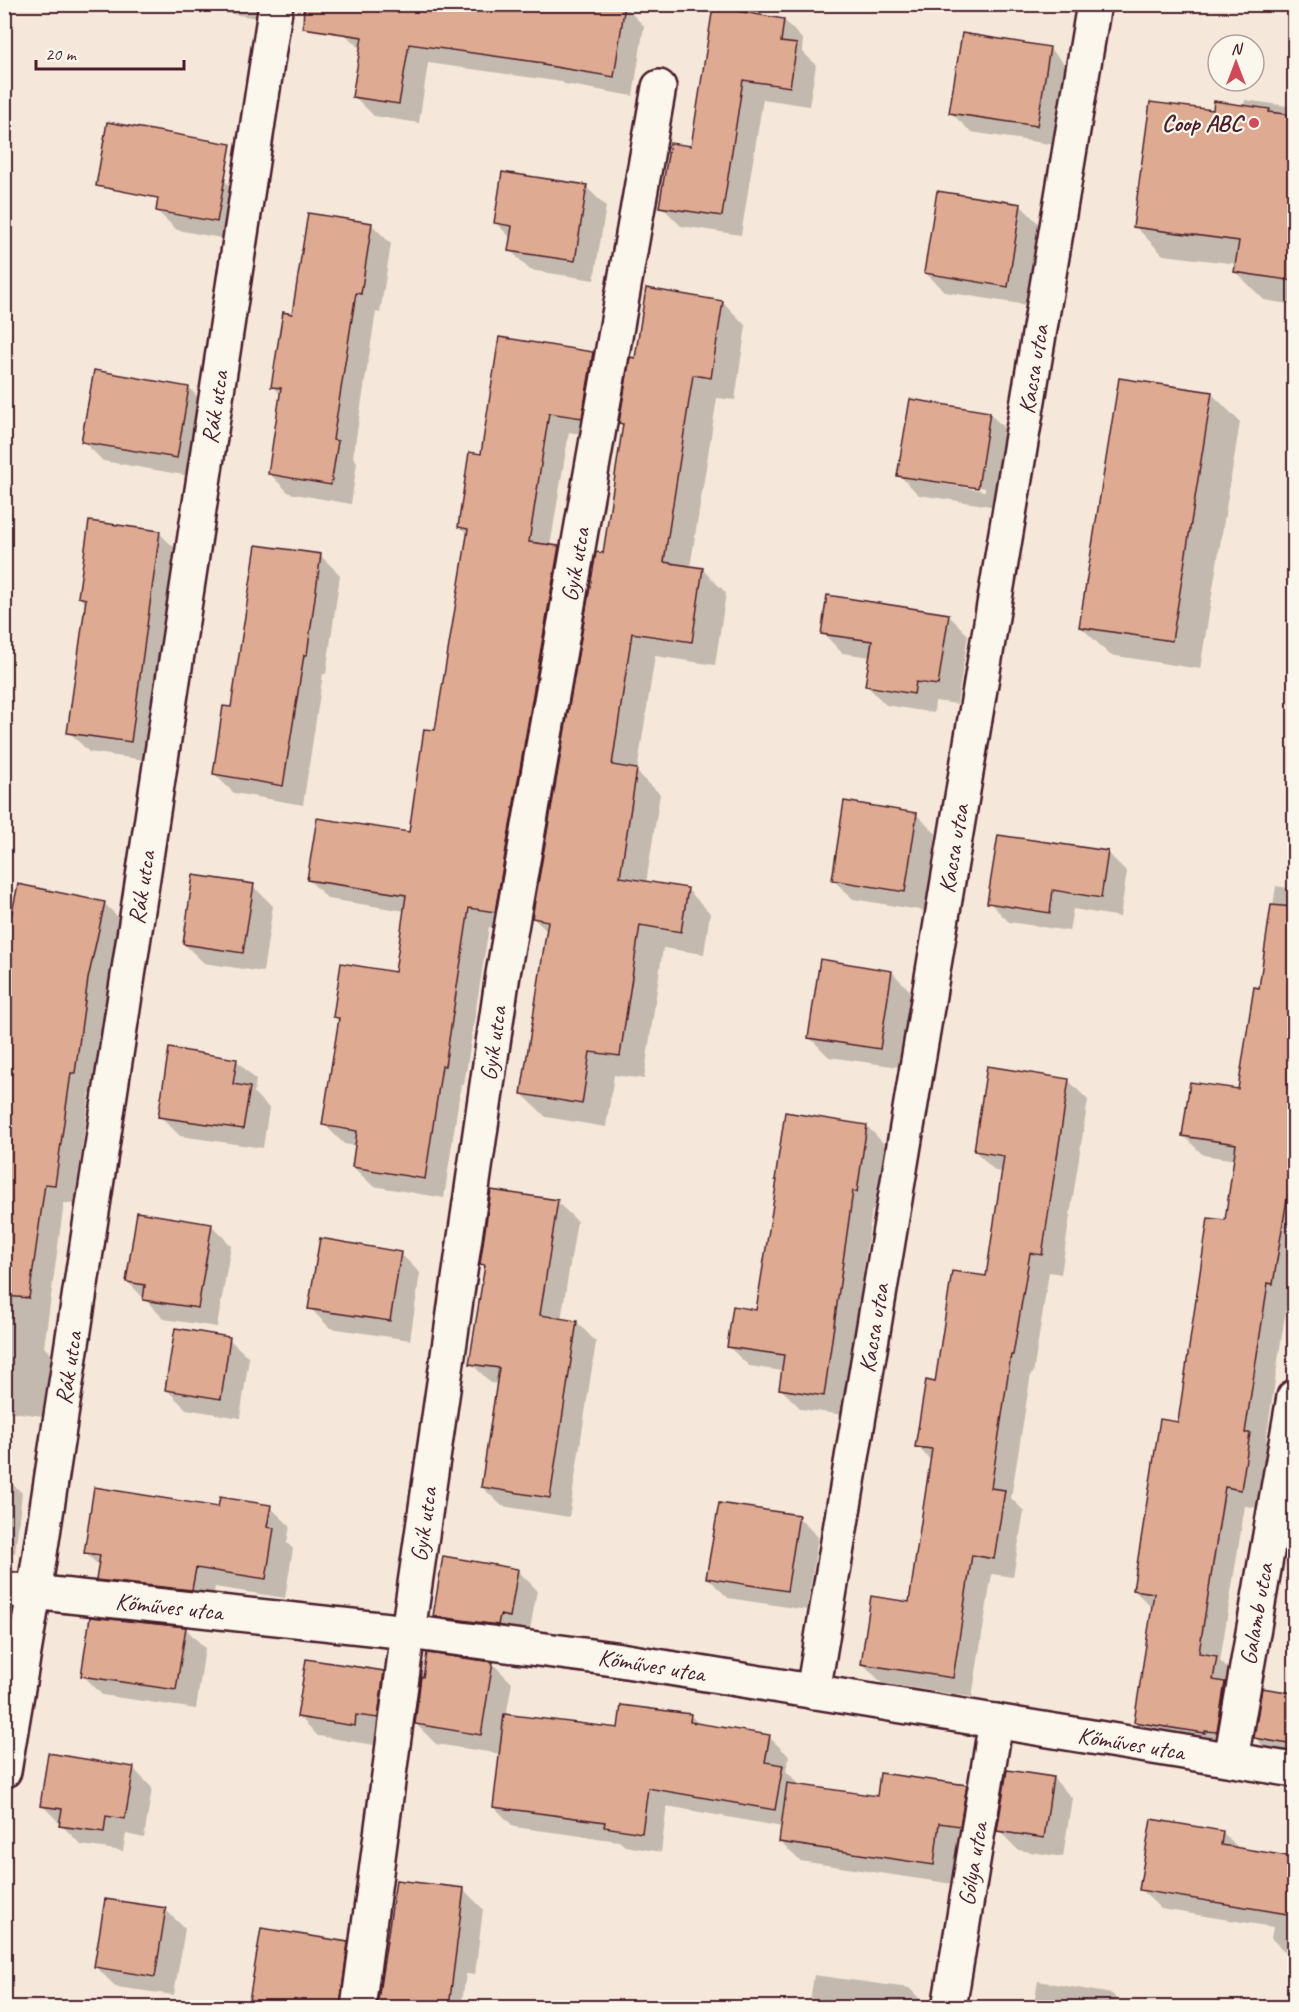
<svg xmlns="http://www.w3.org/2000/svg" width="1299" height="2012" font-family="Caveat,sans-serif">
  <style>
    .shadow { fill: #0003; fill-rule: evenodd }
    .building { fill: #deab92; stroke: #4a1f2b; stroke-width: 1.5 }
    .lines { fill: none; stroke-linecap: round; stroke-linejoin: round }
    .minor-casing { stroke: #4a1f2b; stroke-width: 38 }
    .minor { stroke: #fbf7ec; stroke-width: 33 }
    .poi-dot { fill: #d1495b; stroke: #fbf7ec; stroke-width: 2 }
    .labels { text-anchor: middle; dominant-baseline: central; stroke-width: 4.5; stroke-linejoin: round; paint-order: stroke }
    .poi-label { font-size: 24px; font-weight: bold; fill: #4a1f2b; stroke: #fbf7ec; text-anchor: end }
    .street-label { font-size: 24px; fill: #4a1f2b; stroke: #fbf7ec }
  </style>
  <rect width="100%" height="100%" fill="#f5e8da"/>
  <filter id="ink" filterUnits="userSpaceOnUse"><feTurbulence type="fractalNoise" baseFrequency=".0167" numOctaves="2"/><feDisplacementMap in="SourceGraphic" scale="12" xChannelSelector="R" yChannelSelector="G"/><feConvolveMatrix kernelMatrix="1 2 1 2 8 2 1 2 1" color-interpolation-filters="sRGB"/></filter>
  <g filter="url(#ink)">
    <!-- shadow -->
    <g class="shadow">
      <polygon points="40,4 95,4 94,13"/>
      <polygon points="199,4 282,4 277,21 205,10"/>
      <polygon points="624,6 644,26 633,96 564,84 562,82 428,63 419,123 374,116 354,96 361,50 343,32"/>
      <polygon points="784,20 803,40 802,51 816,65 809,106 763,99 741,235 681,226 661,206 692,148"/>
      <polygon points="1049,48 1069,68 1056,145 971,132 951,113"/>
      <polygon points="1245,100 1294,107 1294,305 1264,300 1236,272 1237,264 1163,255 1135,226 1214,112 1244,107"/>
      <polygon points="224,180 244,200 237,241 177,230 157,211"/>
      <polygon points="586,187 606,206 594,280 530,270 510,250 512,239 495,222"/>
      <polygon points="1020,205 1040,225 1027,305 945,292 926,273"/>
      <polygon points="371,224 391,244 380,313 376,312 353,457 357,462 351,504 289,493 269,473 281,395 273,386"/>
      <polygon points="723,302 746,326 735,400 717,398 690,568 703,570 726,593 715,665 655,656 637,772 660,794 646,883 687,889 710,913 704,954 663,948 644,1079 614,1075 606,1127 546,1117 522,1094 548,932 533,918 604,555 624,427 620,423 636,360"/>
      <polygon points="593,353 612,373 601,437 569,432 550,547 558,548 578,567 514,931 489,927 464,1085 461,1084 444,1198 373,1186 353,1167 357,1146 344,1144 324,1124 340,1022 334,1017 396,973 405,911 328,899 309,880 410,834 436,732 468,535 460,526 483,456"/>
      <polygon points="189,388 208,408 196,477 103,461 83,441"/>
      <polygon points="1211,393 1240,422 1200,669 1110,655 1081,627"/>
      <path d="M989,413L1009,433L997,507L919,495L899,475ZM919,477L985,488V491L919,480Z"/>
      <polygon points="159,533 179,552 151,761 89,752 69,732 87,605 79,597"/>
      <polygon points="320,555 340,575 326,674 323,674 303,805 234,793 214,774 232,709"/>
      <polygon points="948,615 968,635 957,704 935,701 934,713 886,705 867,686 871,657 842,653 823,633"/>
      <polygon points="916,814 936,834 925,911 853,899 833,880"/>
      <polygon points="1108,853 1127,872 1120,917 1073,909 1069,931 1009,922 989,902"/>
      <polygon points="253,886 273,906 263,972 204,963 184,944"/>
      <polygon points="1276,886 1294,889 1294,1292 1293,1303 1287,1302 1266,1440 1287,1460 1278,1511 1245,1506 1220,1661 1236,1677 1236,1751 1156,1741 1136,1721 1153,1609 1134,1590 1179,1424 1227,1222 1236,1160 1203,1155 1183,1135 1239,1091 1260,990"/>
      <polygon points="104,903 124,923 107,1000 95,1092 90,1092 74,1204 64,1203 44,1347 51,1354 43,1416 4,1411 4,959"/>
      <polygon points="892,972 911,992 899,1067 829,1057 809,1037"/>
      <polygon points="236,1060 256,1080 254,1093 269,1108 263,1148 180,1136 160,1116"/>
      <polygon points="1069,1081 1088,1100 1061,1274 1049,1272 1033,1374 1031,1374 1011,1498 1024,1511 1013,1577 992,1574 972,1697 882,1683 862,1663 910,1604 932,1462 917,1446 937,1383 987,1278 1003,1172 995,1171 975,1151"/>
      <polygon points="867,1126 886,1146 876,1211 872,1210 843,1415 801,1409 781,1389 783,1371 749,1366 729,1347 758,1312"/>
      <polygon points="557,1202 577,1221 561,1320 577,1322 596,1342 569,1517 502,1506 482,1487 498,1384 491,1383 471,1363 486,1268 482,1264"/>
      <polygon points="211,1225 231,1245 217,1327 164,1319 128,1282"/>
      <polygon points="400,1253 420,1273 410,1340 330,1328 310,1308"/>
      <polygon points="229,1339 249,1358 240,1418 186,1409 167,1390"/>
      <polygon points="4,1476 22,1493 15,1553 4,1551"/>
      <polygon points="270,1507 290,1526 287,1543 293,1549 285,1598 215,1587 211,1609 117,1599 97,1579 99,1566 85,1552 220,1508"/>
      <polygon points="798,1517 818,1537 807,1610 728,1598 708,1578"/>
      <polygon points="517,1570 537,1590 529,1636 454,1636 435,1616"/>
      <polygon points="186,1629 205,1648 196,1709 102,1695 83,1675"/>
      <polygon points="492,1663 512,1683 506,1716 619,1730 690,1715 700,1725 769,1737 789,1756 786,1771 802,1787 878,1798 966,1786 986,1806 979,1844 959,1841 953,1884 800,1861 780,1842 782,1827 667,1806 661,1852 625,1846 619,1841 514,1827 494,1807 501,1754 436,1744 416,1724"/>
      <polygon points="383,1673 403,1692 397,1737 376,1734 374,1745 318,1736 299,1716"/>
      <polygon points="1264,1689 1294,1694 1294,1760 1275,1757 1255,1738"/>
      <polygon points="133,1768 152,1788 144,1838 126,1834 123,1851 81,1845 42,1805"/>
      <polygon points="1053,1778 1072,1798 1063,1857 1018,1850 999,1831"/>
      <polygon points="1222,1832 1241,1850 1294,1859 1294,1958 1291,1958 1271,1938 1273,1927 1161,1909 1141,1890"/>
      <polygon points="398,1881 463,1889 483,1909 475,1975 466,1974 461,2008 379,2008"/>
      <polygon points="165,1909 185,1929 174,1995 116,1987 96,1967"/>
      <polygon points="262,1930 347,1943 367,1963 361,2008 250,2008"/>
      <polygon points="814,1975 909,1988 929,2008 809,2008"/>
      <polygon points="1038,1981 1112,1994 1125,2008 1033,2008"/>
    </g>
    <!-- building -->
    <g class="building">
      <polygon points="304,4 625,4 614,77 543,65 543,63 409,44 399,104 352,97 362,37 303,28"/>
      <polygon points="713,7 784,19 781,42 797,44 790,87 743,80 722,216 659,207 670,143 691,146"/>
      <polygon points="962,33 1050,47 1037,126 949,113"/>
      <polygon points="1214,101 1270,109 1269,112 1294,115 1294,281 1234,272 1239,241 1133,227 1150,102 1213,110"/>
      <polygon points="107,122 231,144 217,222 156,211 158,198 96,186"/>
      <polygon points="502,172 587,185 575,261 508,251 512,226 494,223"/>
      <polygon points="937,191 1021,204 1008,287 924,273"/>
      <polygon points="308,213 372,223 361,294 356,293 333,440 338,441 331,485 268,474 281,388 271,387 283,312 292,314"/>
      <polygon points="646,288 723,301 711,378 693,375 664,562 703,568 692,642 632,633 612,765 637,769 620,877 688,888 681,932 640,925 620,1056 590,1052 582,1104 521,1094 548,921 532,918 596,552 603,553 623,424 619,423 630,357 635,358"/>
      <polygon points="499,337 593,352 582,418 549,413 529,542 559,546 495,912 469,908 445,1066 442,1066 425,1179 352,1167 357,1131 322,1125 339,1018 333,1017 341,963 395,972 406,895 307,880 317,818 409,832 424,729 435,730 468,529 458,527 469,452 481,454"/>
      <polygon points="94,370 189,387 177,458 81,442"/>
      <polygon points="1119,378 1212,392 1172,641 1079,627"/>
      <polygon points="910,399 990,412 978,488 897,476"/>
      <polygon points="89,521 160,531 131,742 67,733 86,599 78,597"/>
      <polygon points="256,545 321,554 307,655 304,655 283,786 213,774 223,706 231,707"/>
      <polygon points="827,595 949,614 938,685 916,682 914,694 865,686 872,641 821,634"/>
      <polygon points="844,801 917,813 905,892 832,880"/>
      <polygon points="998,835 1108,851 1101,898 1053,890 1050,913 987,903"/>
      <polygon points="193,875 254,884 243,953 183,944"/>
      <polygon points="18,884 105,902 88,979 75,1073 71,1073 55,1185 45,1184 29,1298 4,1296 4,951"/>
      <polygon points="1271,905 1294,907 1294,1156 1273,1284 1268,1283 1245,1433 1250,1433 1241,1490 1225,1487 1199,1653 1217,1656 1213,1680 1225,1682 1217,1732 1205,1731 1205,1733 1134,1722 1154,1593 1133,1590 1160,1419 1178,1422 1208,1218 1225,1220 1236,1144 1182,1136 1190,1082 1238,1089 1254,987 1259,988"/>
      <polygon points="820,959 892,971 880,1049 808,1038"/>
      <polygon points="169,1048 237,1059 233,1084 250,1087 243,1129 158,1117"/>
      <polygon points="987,1066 1069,1079 1042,1255 1030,1253 1013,1355 1011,1355 991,1488 1005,1490 994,1559 972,1555 953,1678 861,1664 871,1596 909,1602 932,1449 915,1447 926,1380 935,1382 952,1271 986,1276 1004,1156 974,1151"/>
      <polygon points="785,1112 867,1125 857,1192 853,1191 824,1396 779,1389 784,1355 727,1347 733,1306 756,1310 777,1180 775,1180"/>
      <polygon points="491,1190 558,1200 540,1315 577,1321 550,1498 481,1487 499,1368 469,1364 485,1265 480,1264"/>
      <polygon points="137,1212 212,1224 198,1308 143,1300 145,1285 126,1282"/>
      <polygon points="320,1238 401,1252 390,1321 308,1309"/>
      <polygon points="175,1328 230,1337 221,1399 165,1390"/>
      <polygon points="94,1487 218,1507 220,1497 271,1505 267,1527 274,1528 266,1579 196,1568 192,1590 96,1580 100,1555 84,1553"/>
      <polygon points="719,1503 799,1515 787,1591 706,1578"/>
      <polygon points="443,1556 518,1569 510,1617 500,1615 498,1625 433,1616"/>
      <polygon points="90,1617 186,1627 176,1690 81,1676"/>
      <polygon points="427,1653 493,1662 481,1735 415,1724 421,1677 423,1677"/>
      <polygon points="306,1659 384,1671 378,1718 356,1715 355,1726 297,1717"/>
      <polygon points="1262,1688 1294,1693 1294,1745 1254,1738"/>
      <polygon points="621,1705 691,1714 690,1722 770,1735 765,1762 783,1765 775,1810 648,1788 642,1833 604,1827 605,1822 493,1807 504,1714 618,1728"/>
      <polygon points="48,1753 134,1767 125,1819 106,1816 104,1832 59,1826 62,1809 40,1806"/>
      <polygon points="1007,1770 1053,1777 1044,1838 997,1831"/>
      <polygon points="880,1773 967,1785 960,1826 939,1823 934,1865 779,1842 787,1783 877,1796"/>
      <polygon points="1151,1819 1223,1831 1221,1845 1294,1857 1294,1915 1139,1890"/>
      <polygon points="396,1880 464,1888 449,2007 377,2007"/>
      <polygon points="105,1899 166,1908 155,1977 94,1967"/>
      <polygon points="261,1928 348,1942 340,2007 248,2007"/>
    </g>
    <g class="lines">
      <defs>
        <g id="minor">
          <path id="s1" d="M4,1589L408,1632L614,1659L1294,1770"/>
          <path id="s2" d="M813,1692L1094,4"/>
          <path id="s3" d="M1231,1759L1294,1397"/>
          <path id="s4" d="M4,1771L34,1593L276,4"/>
          <path id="s5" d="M358,2008L408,1632L503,974L659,87"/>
          <path id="s6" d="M949,2008L996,1721"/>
        </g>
      </defs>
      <!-- minor casing -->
      <use href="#minor" class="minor-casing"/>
      <!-- minor -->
      <use href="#minor" class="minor"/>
    </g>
  </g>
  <!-- markers -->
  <circle class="poi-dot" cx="1254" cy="123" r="6"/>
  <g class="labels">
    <!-- poi labels -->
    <g class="poi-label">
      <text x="1242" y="123">Coop ABC</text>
    </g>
    <!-- street labels -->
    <g class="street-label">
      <text stroke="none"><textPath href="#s2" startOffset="1341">Kacsa utca</textPath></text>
      <text stroke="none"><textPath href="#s4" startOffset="1380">Rák utca</textPath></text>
      <text stroke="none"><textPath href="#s5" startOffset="1460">Gyík utca</textPath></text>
      <text stroke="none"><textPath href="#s2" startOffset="855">Kacsa utca</textPath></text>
      <text stroke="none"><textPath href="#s4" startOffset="894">Rák utca</textPath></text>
      <text stroke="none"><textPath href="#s5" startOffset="974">Gyík utca</textPath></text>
      <text stroke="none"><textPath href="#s2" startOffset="369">Kacsa utca</textPath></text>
      <text stroke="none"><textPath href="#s4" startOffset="408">Rák utca</textPath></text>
      <text stroke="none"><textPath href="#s5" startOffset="488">Gyík utca</textPath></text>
      <text stroke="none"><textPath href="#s1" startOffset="166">Kőműves utca</textPath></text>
      <text stroke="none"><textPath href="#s3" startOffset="147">Galamb utca</textPath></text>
      <text stroke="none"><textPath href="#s1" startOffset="652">Kőműves utca</textPath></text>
      <text stroke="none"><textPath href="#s1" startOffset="1138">Kőműves utca</textPath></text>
      <text stroke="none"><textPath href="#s6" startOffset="146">Gólya utca</textPath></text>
    </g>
  </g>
  <!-- margin -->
  <rect width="1299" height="2012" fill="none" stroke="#fbf7ec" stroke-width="24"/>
  <rect x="12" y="12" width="1275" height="1988" fill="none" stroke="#4a1f2b" stroke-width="2" filter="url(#ink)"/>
  <!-- north arrow -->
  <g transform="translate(1236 63)"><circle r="28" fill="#fbf7ec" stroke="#b4a19f" stroke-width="1.5"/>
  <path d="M0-4.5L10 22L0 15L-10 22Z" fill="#d1495b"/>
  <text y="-9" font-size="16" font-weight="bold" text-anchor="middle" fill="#4a1f2b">N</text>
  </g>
  <!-- scale -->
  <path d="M36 60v9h148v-9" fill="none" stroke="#4a1f2b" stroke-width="3"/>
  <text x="45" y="60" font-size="18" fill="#4a1f2b" stroke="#fbf7ec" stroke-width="4.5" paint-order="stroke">20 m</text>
</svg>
